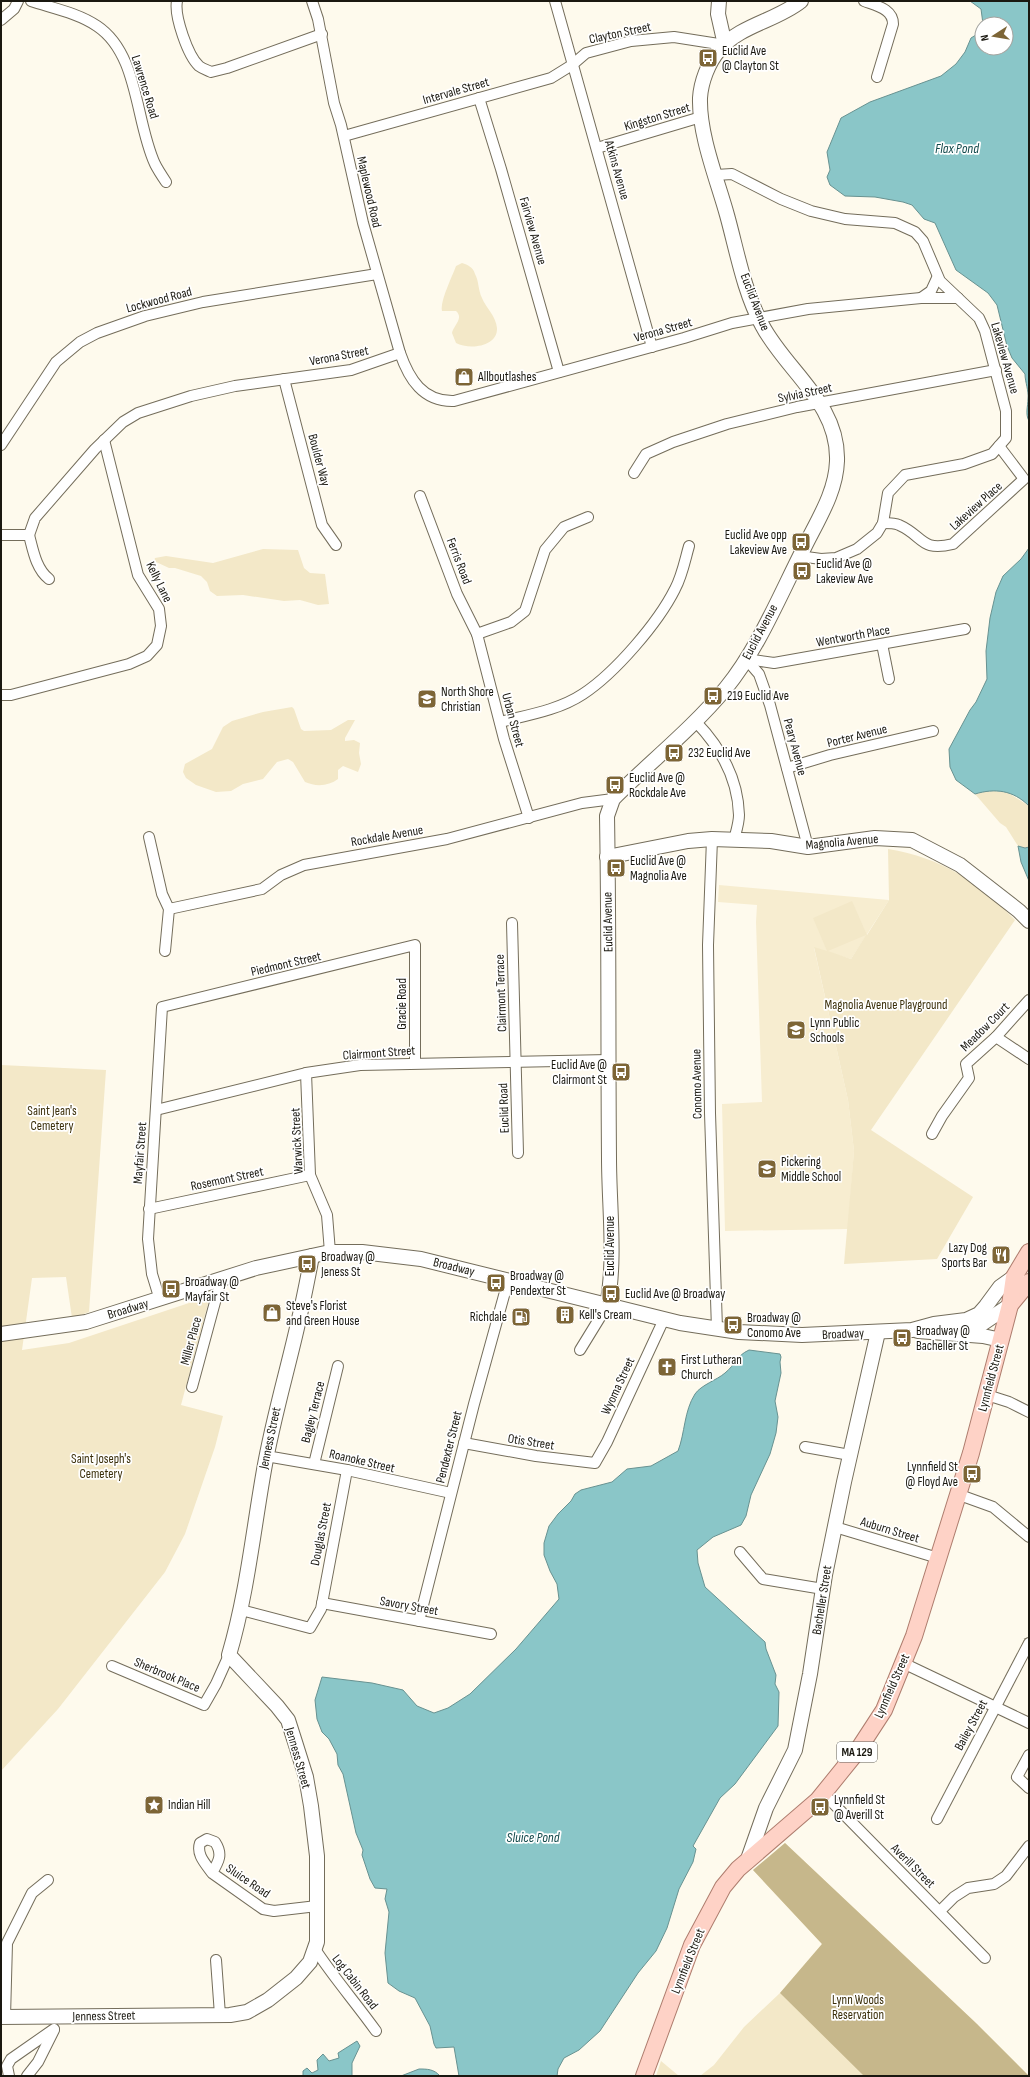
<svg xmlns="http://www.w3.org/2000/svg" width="1030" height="2077" font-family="'Sofia Sans Condensed',sans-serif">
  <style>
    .built { fill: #f7edd0 }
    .green { fill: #f3e8c8; fill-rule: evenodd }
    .forest { fill: #c6b78b }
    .water { fill: #8ac6c8; stroke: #689291 }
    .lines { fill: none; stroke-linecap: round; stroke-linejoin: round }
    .street-casing { stroke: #746d5b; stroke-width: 12 }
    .secondary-casing { stroke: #746d5b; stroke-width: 16 }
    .primary-casing { stroke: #ae7d6e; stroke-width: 18 }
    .street { stroke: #fff; stroke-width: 10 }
    .secondary { stroke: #fff; stroke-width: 14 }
    .primary { stroke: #fed2c6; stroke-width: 16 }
    .labels { text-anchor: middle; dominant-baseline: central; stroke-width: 3.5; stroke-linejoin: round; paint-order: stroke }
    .shield { fill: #fff; stroke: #5f5d58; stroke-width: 1 }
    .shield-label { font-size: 12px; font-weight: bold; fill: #1a1810 }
    .street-label { font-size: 13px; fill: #1a1810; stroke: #fff }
    .poi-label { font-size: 13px; fill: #1a1810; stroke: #fff; text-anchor: start }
    .park-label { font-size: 13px; fill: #3b2f0a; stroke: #fff }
    .water-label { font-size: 14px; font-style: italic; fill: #11484a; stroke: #fff }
  </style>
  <rect width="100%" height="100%" fill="#fefaed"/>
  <!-- built -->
  <polygon class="built" points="719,885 889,900 851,959 814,948 848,1100 854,1151 848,1229 725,1231 722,1104 762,1102 756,922 757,905 718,902"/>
  <!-- green -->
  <g class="green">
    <path d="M462,263C468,265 473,267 475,274C479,281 478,290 482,298C486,308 496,316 497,328C498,347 469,350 456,343L452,333C454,325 464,318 456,311H442C440,301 452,277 456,266Z"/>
    <polygon points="263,549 298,550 304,568 310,573 325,574 329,604 318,605 300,600 284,601 243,595 217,596 210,591 207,582 201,576 175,568 169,568 154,561 155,558 166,556 213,563"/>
    <path d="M292,707L294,709L301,729L304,731L331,730L348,720H355L345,738V741L354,740L360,743L359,753L361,764L358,772L343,766L338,770V779C329,786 316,787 305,782L293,762L288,759L277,762L263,779L243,784L231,791L216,792L196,785L186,778L183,772L185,764L212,749L223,727L232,721L263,712Z"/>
    <polygon points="991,790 1007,792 1029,806 1029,847 1025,848 1018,846 1006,827 1000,823 975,794"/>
    <path d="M888,849C942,858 977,881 1015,920L871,1130L973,1197L937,1259L844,1264L854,1151L848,1100L814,947L827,951L813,918L852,901L867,935L889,900ZM866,935L851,959L828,951Z"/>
    <polygon points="1,1065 106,1070 89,1312 72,1318 66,1277 32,1278 22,1350 69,1343 210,1296 181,1405 223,1416 215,1447 185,1534 165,1572 58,1709 1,1771"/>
    <polygon points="785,1843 977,2024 1029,2076 700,2076 714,2065 744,2027 780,1993 822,1944 753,1870"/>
    <polygon points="661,2061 679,2076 656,2076"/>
  </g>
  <!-- forest -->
  <polygon class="forest" points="785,1843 977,2024 1029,2076 864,2076 780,1993 822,1944 753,1870"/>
  <!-- water -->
  <g class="water">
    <path d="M970,1H1029V421C1025,414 1028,406 1028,399C1029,391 1025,382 1025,374L1012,358L1007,346L997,305L988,293L956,270L935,223L924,219L912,205L903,202L875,197L845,196L830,185L827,177L830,170L827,152L841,118L870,102L941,76L956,64L965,52L971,38L979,33L982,27V48H1006V24H983L981,9Z"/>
    <path d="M1029,548V806C1013,790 995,788 975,794L956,780L950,767L949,749L970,710L976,702L987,679L986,651L990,618L996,592L1003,576L1021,559Z"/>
    <polygon points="1018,846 1025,848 1029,847 1029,881 1021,862"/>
    <path d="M749,1350L780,1354L781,1357L780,1362L781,1373L775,1401L778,1417L776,1433L770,1454L751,1495L746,1516L741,1525L713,1537L697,1550L698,1563L705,1587L765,1642L766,1649L776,1675L775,1684L779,1692L778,1726L735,1784L720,1798L693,1846L696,1849L693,1862L679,1889L667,1928L656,1951L638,1973L600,2031L579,2050L564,2058L558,2069L557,2076H459L454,2047L436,2048L434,2044L430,2026L415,1998L399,1991L388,1983L385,1953L389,1912L385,1899L387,1889L375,1888L370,1879L362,1855L363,1850L356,1833L343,1774L338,1765L337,1754L329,1739L322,1732L317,1719L315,1700L322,1677L372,1683L403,1690L417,1706L434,1713L448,1708L470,1694L516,1649L559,1599L557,1584L550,1571L544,1555V1543L549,1526L558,1514L571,1501L575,1494L581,1490L612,1482L627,1469L651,1466L678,1451C685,1433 684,1411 695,1394C701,1385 717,1380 725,1373C736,1364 736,1356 749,1350Z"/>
    <polygon points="357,2041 360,2046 352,2063 352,2076 303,2076 303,2071 307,2068 312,2073 318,2070 317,2060 323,2054 329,2061 339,2058 338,2053"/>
    <path d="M419,2069C427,2069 434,2069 440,2076H401Z"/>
  </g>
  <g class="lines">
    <defs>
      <g id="street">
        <path d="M31,1C52,8 78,13 97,26C139,54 135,121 155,164C158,170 162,176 166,182"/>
        <path d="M177,1C174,16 188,56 199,66C203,69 207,70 211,72L227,68L322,34"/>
        <polyline points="312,1 318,19 334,103 341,125 363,223 400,353"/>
        <polyline points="555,1 652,347"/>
        <path d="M864,1C877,6 893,9 893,24L877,77"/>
        <polyline points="1,20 14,9 18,1"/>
        <polyline points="479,98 501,169 559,372"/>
        <polyline points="344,136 551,78 572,65 586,53 631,41 674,37 725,45"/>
        <polyline points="597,148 701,117"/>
        <polyline points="716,175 732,174 781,199 811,211 845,219 895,223 915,232 923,241 940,281 979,318 985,331 1006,411 1006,438 992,454 964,464 905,475 888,493 883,523 877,533 857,549 836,558 821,559 799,556"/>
        <polyline points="921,298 931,291 937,278"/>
        <polyline points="284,379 322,525 336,545"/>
        <polyline points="1,445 56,362 80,342 97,333 145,316 203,302 377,274"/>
        <polyline points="634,473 646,454 673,442 727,424 797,407 996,370"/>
        <polyline points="420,496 457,594 477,634"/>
        <path d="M883,523C888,523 895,523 899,525C924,536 920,552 953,544L1024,479L999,446"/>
        <path d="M1,535H29L35,518L95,449L123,422L138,413L191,396L235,386L351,370L400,353C409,379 423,402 454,401L684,338L732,323L808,309L921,298H958"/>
        <path d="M29,535C33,550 36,569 49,579"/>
        <polyline points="882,644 889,679"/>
        <polyline points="746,659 774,663 965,629"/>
        <polyline points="746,659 759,674 770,705 808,847"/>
        <polyline points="1,695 11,695 129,664 147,656 157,645 161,626 159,609 138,575 104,440"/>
        <path d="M500,722C528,715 559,710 583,694C615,673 658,623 675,589C682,576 685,560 689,546"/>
        <path d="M696,722C720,747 738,779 739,815C739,823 736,832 734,840"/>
        <polyline points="787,768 830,755 933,731"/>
        <polyline points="529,818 504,739 477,634 511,622 525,611 545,550 564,527 588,517"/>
        <polyline points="149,837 162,894 169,909 165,951"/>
        <polyline points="712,839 708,945 710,1113 717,1329"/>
        <polyline points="169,909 262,889 281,875 304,865 447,839 582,803 613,799"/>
        <polyline points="512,923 518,1153"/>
        <polyline points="996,1037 1029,1059"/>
        <polyline points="306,1073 310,1175 327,1215 330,1252"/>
        <polyline points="156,1110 306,1073 360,1065 609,1060"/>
        <polyline points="932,1134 942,1116 969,1078 966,1064 996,1037 1029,1000"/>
        <polyline points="149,1209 310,1175"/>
        <polyline points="160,1300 152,1274 148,1239 162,1007 415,945 415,1063"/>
        <polyline points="580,1350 607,1306"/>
        <polyline points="192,1387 221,1280"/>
        <polyline points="987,1395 1009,1402 1029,1412"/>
        <polyline points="464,1443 536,1456 595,1463 607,1442 664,1319"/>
        <polyline points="805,1447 850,1455"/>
        <polyline points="266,1456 347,1470 451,1493"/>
        <polyline points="314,1464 338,1366"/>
        <polyline points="957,1494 993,1507 1029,1537"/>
        <polyline points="835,1527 938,1558"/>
        <polyline points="740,1552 763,1579 823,1589"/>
        <polyline points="322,1603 491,1634"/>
        <polyline points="241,1610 310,1628 321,1609 347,1470"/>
        <polyline points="419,1621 474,1404 508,1281"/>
        <polyline points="903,1663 1029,1723"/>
        <polyline points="112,1666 204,1705 216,1684 229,1655"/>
        <polyline points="1029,1755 1017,1777 1029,1788"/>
        <polyline points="823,1793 985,1958"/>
        <polyline points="937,1819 1029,1643"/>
        <path d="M212,1873C206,1864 196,1855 200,1843L207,1839L215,1842C223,1854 219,1861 212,1873L263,1909L274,1911L317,1906"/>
        <polyline points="940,1911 954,1897 968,1888 994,1884 1006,1876 1029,1846"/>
        <path d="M315,1949C334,1978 356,2003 376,2031"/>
        <polyline points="216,1960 220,2015"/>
        <polyline points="5,2017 7,1943 32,1893 48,1880"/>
        <polyline points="9,2076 7,2066 11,2059 54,2029"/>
        <polyline points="27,2076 38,2062 54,2030"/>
      </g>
      <g id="secondary">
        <polyline points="719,1 718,14 725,45"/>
        <polyline points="607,857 688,841 712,839 771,841 808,847 875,838 912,840 960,865 1019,911 1029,921"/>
        <path d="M607,1306C616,1258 609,1206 609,1158C608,1044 609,930 607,816L613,799C650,762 692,729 726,688C758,649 780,595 803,550C817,521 836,493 837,461C839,403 786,371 762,325C744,292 737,251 727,215C717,179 699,135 700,98C701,82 708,63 719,50C740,25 776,21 801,1"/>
        <polyline points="918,1331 983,1336 1001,1340"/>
        <polyline points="961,1331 979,1326 1010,1305"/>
        <polyline points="1,1334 86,1322 256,1268 330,1252 362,1252 421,1259 680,1323 739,1332 802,1335 912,1330 934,1324 966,1320 979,1314 986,1306 1000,1287 1014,1277 1021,1282"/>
        <polyline points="747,1862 766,1808 795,1750 810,1674 825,1575 844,1482 878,1332"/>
        <path d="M1,2017L230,2015L247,2012L268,2000L296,1978L310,1962L317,1942V1856L311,1806L306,1777L295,1742L288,1720L277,1706L229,1655C247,1594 253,1532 264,1470C273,1418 288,1369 299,1319C304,1298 308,1277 312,1256"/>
      </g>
      <g id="primary">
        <polyline points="1010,1305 1029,1282"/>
        <polyline points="644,2076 692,1945 723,1887 738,1869 818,1800 856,1753 884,1710 914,1636 971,1453 1010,1305 1014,1277 1029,1252"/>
      </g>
    </defs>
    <!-- street casing -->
    <use href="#street" class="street-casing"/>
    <!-- secondary casing -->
    <use href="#secondary" class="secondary-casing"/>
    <!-- primary casing -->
    <use href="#primary" class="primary-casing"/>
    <!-- street -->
    <use href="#street" class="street"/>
    <!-- secondary -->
    <use href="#secondary" class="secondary"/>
    <!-- primary -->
    <use href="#primary" class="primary"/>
  </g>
  <!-- icons -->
  <defs>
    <symbol id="bus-square" viewBox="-11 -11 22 22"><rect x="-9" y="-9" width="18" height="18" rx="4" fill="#7d6536" stroke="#fff"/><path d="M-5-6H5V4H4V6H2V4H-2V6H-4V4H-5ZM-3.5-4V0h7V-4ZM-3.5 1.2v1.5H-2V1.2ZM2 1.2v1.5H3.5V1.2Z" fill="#fff"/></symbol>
    <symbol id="shop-square" viewBox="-11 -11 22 22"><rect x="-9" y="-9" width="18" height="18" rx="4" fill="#7d6536" stroke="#fff"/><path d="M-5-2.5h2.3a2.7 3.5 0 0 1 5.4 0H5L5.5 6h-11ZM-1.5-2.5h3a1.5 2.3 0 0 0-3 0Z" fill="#fff"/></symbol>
    <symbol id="school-square" viewBox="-11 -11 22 22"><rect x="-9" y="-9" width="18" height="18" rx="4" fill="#7d6536" stroke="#fff"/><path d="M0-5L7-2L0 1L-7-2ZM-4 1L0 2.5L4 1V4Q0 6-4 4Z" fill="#fff"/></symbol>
    <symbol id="restaurant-square" viewBox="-11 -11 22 22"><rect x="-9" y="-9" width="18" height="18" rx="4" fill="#7d6536" stroke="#fff"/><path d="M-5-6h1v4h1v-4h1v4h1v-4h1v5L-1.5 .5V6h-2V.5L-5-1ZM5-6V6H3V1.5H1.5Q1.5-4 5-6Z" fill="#fff"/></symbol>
    <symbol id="building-square" viewBox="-11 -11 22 22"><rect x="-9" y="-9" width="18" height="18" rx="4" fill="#7d6536" stroke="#fff"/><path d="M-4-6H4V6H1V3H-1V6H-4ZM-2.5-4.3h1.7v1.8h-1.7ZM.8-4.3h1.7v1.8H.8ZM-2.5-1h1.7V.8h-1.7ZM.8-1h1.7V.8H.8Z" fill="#fff"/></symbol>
    <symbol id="fuel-square" viewBox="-11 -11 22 22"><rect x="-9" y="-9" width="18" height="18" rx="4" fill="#7d6536" stroke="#fff"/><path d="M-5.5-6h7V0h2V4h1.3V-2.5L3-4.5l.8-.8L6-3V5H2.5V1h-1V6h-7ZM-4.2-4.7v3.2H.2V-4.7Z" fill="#fff"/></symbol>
    <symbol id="church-square" viewBox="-11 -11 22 22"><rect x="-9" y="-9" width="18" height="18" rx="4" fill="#7d6536" stroke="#fff"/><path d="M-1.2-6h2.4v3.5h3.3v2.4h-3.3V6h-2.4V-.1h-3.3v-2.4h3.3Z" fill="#fff"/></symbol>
    <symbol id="sight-square" viewBox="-11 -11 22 22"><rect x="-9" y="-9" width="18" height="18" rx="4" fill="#7d6536" stroke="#fff"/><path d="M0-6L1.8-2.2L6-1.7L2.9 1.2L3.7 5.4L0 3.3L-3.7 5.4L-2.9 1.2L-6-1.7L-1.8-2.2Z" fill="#fff"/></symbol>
  </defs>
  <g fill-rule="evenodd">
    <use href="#bus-square" x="697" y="47" width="22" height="22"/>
    <use href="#shop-square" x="453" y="366" width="22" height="22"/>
    <use href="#bus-square" x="790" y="531" width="22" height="22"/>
    <use href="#bus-square" x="791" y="560" width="22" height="22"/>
    <use href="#bus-square" x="702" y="685" width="22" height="22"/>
    <use href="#school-square" x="416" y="688" width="22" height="22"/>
    <use href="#bus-square" x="663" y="742" width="22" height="22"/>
    <use href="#bus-square" x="604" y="774" width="22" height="22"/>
    <use href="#bus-square" x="605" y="857" width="22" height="22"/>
    <use href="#school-square" x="785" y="1019" width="22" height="22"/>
    <use href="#bus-square" x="610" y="1061" width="22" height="22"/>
    <use href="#school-square" x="756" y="1158" width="22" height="22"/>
    <use href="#restaurant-square" x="990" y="1244" width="22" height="22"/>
    <use href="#bus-square" x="296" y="1253" width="22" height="22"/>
    <use href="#bus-square" x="485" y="1272" width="22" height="22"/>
    <use href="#bus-square" x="160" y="1278" width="22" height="22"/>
    <use href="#bus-square" x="600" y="1283" width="22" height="22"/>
    <use href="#shop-square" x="261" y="1302" width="22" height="22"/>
    <use href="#building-square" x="554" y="1304" width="22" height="22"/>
    <use href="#fuel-square" x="510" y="1306" width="22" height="22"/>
    <use href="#bus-square" x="722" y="1314" width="22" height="22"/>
    <use href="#bus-square" x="891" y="1327" width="22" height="22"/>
    <use href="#church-square" x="656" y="1356" width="22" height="22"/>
    <use href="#bus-square" x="961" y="1463" width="22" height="22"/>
    <use href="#sight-square" x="143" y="1794" width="22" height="22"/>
    <use href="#bus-square" x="809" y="1796" width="22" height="22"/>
  </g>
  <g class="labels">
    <!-- shield labels -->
    <rect class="shield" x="837" y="1742" width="40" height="20" rx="3"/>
    <g class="shield-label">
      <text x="857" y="1752">MA 129</text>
    </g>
    <!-- street labels -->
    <g class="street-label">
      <text transform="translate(620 33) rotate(-12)">Clayton Street</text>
      <text transform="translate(145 87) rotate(73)">Lawrence Road</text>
      <text transform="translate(456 91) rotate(-16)">Intervale Street</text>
      <text transform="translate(657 117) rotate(-17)">Kingston Street</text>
      <text transform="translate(617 170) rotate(74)">Atkins Avenue</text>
      <text transform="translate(369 192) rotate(77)">Maplewood Road</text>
      <text transform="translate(533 231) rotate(74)">Fairview Avenue</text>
      <text transform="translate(159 300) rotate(-15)">Lockwood Road</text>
      <text transform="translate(755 302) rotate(69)">Euclid Avenue</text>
      <text transform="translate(663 330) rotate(-16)">Verona Street</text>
      <text transform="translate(339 356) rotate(-11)">Verona Street</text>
      <text transform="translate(1005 358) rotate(74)">Lakeview Avenue</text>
      <text transform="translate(805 393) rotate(-12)">Sylvia Street</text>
      <text transform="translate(319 460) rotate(75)">Boulder Way</text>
      <text transform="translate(976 506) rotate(-42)">Lakeview Place</text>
      <text transform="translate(459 561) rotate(69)">Ferris Road</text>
      <text transform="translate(159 582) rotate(64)">Kelly Lane</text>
      <text transform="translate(760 632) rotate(-62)">Euclid Avenue</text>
      <text transform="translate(853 636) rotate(-10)">Wentworth Place</text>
      <text transform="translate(513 720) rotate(75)">Urban Street</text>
      <text transform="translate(857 736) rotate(-14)">Porter Avenue</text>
      <text transform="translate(795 747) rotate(75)">Peary Avenue</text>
      <text transform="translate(387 836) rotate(-10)">Rockdale Avenue</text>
      <text transform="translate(842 842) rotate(-5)">Magnolia Avenue</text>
      <text transform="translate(608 922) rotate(-91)">Euclid Avenue</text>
      <text transform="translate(286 964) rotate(-13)">Piedmont Street</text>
      <text transform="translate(501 993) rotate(-92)">Clairmont Terrace</text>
      <text transform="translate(402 1004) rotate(-90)">Gracie Road</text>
      <text transform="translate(985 1027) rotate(-45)">Meadow Court</text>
      <text transform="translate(379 1053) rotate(-4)">Clairmont Street</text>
      <text transform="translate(697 1084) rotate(-91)">Conomo Avenue</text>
      <text transform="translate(504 1108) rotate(-92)">Euclid Road</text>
      <text transform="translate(297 1141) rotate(-93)">Warwick Street</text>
      <text transform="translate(140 1153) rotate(-86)">Mayfair Street</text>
      <text transform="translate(227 1179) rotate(-12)">Rosemont Street</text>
      <text transform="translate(610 1246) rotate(-90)">Euclid Avenue</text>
      <text transform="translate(454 1267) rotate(14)">Broadway</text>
      <text transform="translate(128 1309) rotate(-17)">Broadway</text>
      <text transform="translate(843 1334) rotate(-3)">Broadway</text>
      <text transform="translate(191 1341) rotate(-75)">Miller Place</text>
      <text transform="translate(991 1378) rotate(-75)">Lynnfield Street</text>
      <text transform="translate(618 1386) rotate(-65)">Wyoma Street</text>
      <text transform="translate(313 1412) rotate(-76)">Bagley Terrace</text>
      <text transform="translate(270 1438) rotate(-78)">Jenness Street</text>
      <text transform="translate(531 1442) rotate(9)">Otis Street</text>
      <text transform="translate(449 1447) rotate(-76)">Pendexter Street</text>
      <text transform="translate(362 1461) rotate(13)">Roanoke Street</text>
      <text transform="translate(890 1530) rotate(17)">Auburn Street</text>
      <text transform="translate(321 1534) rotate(-79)">Douglas Street</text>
      <text transform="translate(822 1600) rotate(-81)">Bacheller Street</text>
      <text transform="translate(409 1606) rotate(10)">Savory Street</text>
      <text transform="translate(167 1675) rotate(23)">Sherbrook Place</text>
      <text transform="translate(892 1686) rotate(-66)">Lynnfield Street</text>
      <text transform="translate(971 1725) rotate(-62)">Bailey Street</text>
      <text transform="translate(298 1758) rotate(74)">Jenness Street</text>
      <text transform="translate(913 1866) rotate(45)">Averill Street</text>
      <text transform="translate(248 1881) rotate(34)">Sluice Road</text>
      <text transform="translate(688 1961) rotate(-68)">Lynnfield Street</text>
      <text transform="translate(355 1982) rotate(52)">Log Cabin Road</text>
      <text transform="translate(104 2016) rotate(-1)">Jenness Street</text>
    </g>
    <!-- poi labels -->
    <g class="poi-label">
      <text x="722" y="51">Euclid Ave<tspan x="722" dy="15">@ Clayton St</tspan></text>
      <text x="478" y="377">Allboutlashes</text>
      <text x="787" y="535" text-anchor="end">Euclid Ave opp<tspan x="787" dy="15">Lakeview Ave</tspan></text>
      <text x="816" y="564">Euclid Ave @<tspan x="816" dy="15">Lakeview Ave</tspan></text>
      <text x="441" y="692">North Shore<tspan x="441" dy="15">Christian</tspan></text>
      <text x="727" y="696">219 Euclid Ave</text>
      <text x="688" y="753">232 Euclid Ave</text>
      <text x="629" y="778">Euclid Ave @<tspan x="629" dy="15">Rockdale Ave</tspan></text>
      <text x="630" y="861">Euclid Ave @<tspan x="630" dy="15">Magnolia Ave</tspan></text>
      <text x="810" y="1023">Lynn Public<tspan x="810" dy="15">Schools</tspan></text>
      <text x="607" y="1065" text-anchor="end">Euclid Ave @<tspan x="607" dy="15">Clairmont St</tspan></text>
      <text x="781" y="1162">Pickering<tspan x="781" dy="15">Middle School</tspan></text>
      <text x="987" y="1248" text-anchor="end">Lazy Dog<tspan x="987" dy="15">Sports Bar</tspan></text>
      <text x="321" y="1257">Broadway @<tspan x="321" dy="15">Jeness St</tspan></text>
      <text x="510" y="1276">Broadway @<tspan x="510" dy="15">Pendexter St</tspan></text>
      <text x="185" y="1282">Broadway @<tspan x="185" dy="15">Mayfair St</tspan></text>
      <text x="625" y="1294">Euclid Ave @ Broadway</text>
      <text x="286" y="1306">Steve's Florist<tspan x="286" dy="15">and Green House</tspan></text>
      <text x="579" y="1315">Kell's Cream</text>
      <text x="507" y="1317" text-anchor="end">Richdale</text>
      <text x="747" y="1318">Broadway @<tspan x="747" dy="15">Conomo Ave</tspan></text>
      <text x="916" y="1331">Broadway @<tspan x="916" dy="15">Bacheller St</tspan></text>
      <text x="681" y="1360">First Lutheran<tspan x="681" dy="15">Church</tspan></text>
      <text x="958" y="1467" text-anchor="end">Lynnfield St<tspan x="958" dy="15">@ Floyd Ave</tspan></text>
      <text x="834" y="1800">Lynnfield St<tspan x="834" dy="15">@ Averill St</tspan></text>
      <text x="168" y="1805">Indian Hill</text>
    </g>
    <!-- park labels -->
    <g class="park-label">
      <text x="886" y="1005">Magnolia Avenue Playground</text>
      <text x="52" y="1111">Saint Jean's<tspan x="52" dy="15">Cemetery</tspan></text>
      <text x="101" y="1459">Saint Joseph's<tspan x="101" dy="15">Cemetery</tspan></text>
      <text x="858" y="2000">Lynn Woods<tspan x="858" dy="15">Reservation</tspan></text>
    </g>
    <!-- water labels -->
    <g class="water-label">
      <text x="957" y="148">Flax Pond</text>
      <text x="533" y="1837">Sluice Pond</text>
    </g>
  </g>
  <!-- border -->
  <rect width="1030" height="2077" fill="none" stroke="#1a1810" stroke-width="4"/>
  <!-- north arrow -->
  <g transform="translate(994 36) rotate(258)"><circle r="19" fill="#ffffff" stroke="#a3a39f"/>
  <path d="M0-3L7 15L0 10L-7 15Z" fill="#7d6536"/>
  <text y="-6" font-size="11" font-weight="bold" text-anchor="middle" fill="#1a1810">N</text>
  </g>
</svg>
